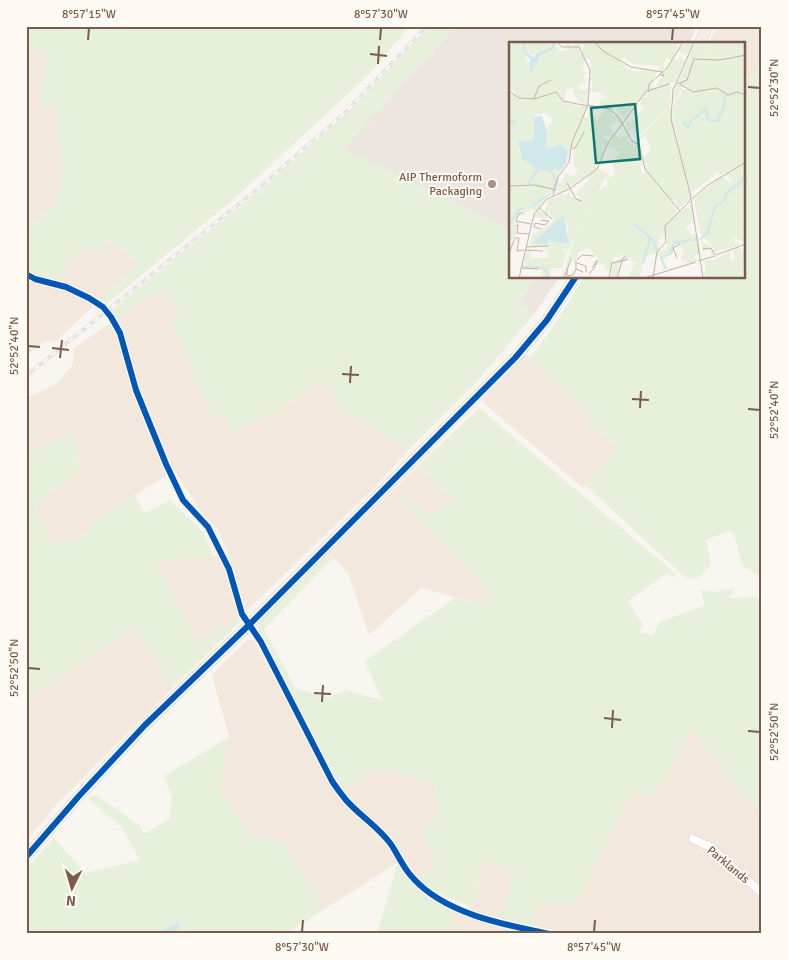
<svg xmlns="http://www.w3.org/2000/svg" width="788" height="960" font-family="Signika,sans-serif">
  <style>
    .residential { fill: #f2e8de }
    .industrial { fill: #ede5e0 }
    .green { fill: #e7f0db }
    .water { fill: #d0e8ea }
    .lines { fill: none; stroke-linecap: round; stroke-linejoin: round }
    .minor-casing { stroke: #d7d1cb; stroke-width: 9 }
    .major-casing { stroke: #dad1cc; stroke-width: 11 }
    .minor { stroke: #fefefd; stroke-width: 8 }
    .major { stroke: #f3eee8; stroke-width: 10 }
    .rail-casing { stroke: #e6e3e7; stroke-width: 4 }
    .rail { stroke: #fffaf3; stroke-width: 2; stroke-dasharray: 5.5; stroke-linecap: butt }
    .cycleway-casing { stroke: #fffaf3; stroke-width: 9 }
    .cycleway { stroke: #0057b8; stroke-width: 6 }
    .ticks { fill: none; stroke: #7a5c4d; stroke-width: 2 }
    .poi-dot { fill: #a69286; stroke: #fffaf3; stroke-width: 2 }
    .labels { text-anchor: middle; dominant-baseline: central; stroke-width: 4; stroke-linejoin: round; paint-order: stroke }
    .poi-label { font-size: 12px; fill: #7a5c4d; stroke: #fffaf3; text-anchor: end }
    .street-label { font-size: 12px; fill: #7a5c4d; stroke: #fffaf3 }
    .inset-river { fill: none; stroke: #d0e8ea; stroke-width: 2.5 }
    .inset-road { fill: none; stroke: #c2b3aa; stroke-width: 1 }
    .view { fill: #0f766e; fill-opacity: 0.15; stroke: #0f766e; stroke-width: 2.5 }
    .inset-edge { fill: none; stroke: #7a5c4d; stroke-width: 2.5 }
    .neatline { fill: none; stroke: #7a5c4d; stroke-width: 2 }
    .ticks-label { font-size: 12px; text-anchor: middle; fill: #7a5c4d }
  </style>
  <rect width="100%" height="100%" fill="#f9f5f0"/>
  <!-- residential -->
  <g class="residential">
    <polygon points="718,26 762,26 762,58 749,78 744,75 744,44 708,44"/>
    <polygon points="26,49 46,50 40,108 54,105 62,173 54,204 31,226 26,223"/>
    <polygon points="111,240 138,264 56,341 26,343 26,269 35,275 61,283 67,261 82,249 100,249"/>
    <polygon points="165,285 179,315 172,319 211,417 222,413 276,412 322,379 344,412 410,448 376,486 239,618 199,644 155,560 228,555 219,531 199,509 175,471 100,515 79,540 51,543 37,509 39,501 79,472 74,434 26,453 26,399 58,383 73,364 74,348"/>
    <polygon points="526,354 592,414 587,422 618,447 583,488 485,404 483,400"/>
    <polygon points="418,466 466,510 502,586 483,605 421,588 369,635 348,573 329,553"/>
    <polygon points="137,626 173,687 56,805 26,841 26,726 31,696"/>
    <polygon points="247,640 254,640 335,794 380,766 434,784 439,815 420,832 436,866 419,878 405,858 323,910 284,843 251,835 219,791 229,737 212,675"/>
    <polygon points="691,727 748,800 762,812 762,934 453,934 453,912 471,907 484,859 514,871 502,916 531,926 534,902 587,883 632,792 672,767"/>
  </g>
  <!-- industrial -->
  <polygon class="industrial" points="457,26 697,26 689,44 510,44 510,278 559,278 535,313 297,198"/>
  <!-- green -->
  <g class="green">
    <polygon points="26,26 410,26 363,80 235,198 105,305 99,300 138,264 111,240 100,249 82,249 67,261 61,283 35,275 26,269 26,224 31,226 54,204 62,173 54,106 40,108 46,50 26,49"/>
    <polygon points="430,26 457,26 344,148 510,230 510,278 535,278 519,305 535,313 475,384 410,448 344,412 322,379 276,412 232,433 222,413 211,418 171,319 178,314 165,286 116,319 111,311 262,189 349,112"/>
    <polygon points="762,58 762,576 759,576 742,565 734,534 729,531 706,540 711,564 698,579 685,577 585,485 618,447 587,422 592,414 530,358 553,327 584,278 744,278 744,75 749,77"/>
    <polygon points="44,342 26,356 26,343"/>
    <path d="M479,408L676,574L674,577L668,573L628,601L643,625L639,632L653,635L660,622L705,605L701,590L713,592L735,588L728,598L756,597L762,603V812L748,800L691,728L672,767L651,797L632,792L577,904L534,902L532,927L502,916L514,871L484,859L471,907C452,899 434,893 419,878L436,866L420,832L439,815L434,784L380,766L341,790L258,633V624L329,553L333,558L264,629L295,688L328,698L346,690L382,700L365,661L455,598L483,605L491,597L483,583L399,501L404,496L429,515L455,500L418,466Z"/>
    <polygon points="74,433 79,472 39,501 37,509 51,543 79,540 100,515 134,495 144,513 170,500 203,532 214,556 155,561 199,643 239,618 242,620 173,687 136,627 31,696 26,726 26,453"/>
    <polygon points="229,737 220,791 251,835 284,843 323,910 286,934 179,934 179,922 156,934 26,934 26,869 54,838 85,873 140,860 122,828 88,798 96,795 140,826 144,834 170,818 172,797 164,776"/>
    <path d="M398,862C414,887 429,897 453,912V934H377Z"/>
  </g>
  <!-- water -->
  <polygon class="water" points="179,922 179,934 156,934"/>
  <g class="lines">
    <defs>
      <g id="minor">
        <path d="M26,274L35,279L66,287L89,298L103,307L111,317L120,333L136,390L166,464L183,500L208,527L229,569L242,614L261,642L332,781C336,787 341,794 346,800C359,815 377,826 390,843C398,854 403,868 413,878C445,914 505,925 550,934"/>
        <polyline points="693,839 710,847 762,893"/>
      </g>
      <g id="major">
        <polyline points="699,44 708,26"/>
        <polyline points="26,857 79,796 145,725 249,625 515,358 547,320 575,278"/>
      </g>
    </defs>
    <!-- minor casing -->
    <use href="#minor" class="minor-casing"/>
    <!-- major casing -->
    <use href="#major" class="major-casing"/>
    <!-- minor -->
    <use href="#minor" class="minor"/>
    <!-- major -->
    <use href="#major" class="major"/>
    <defs>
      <polyline id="rail" points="26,376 260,187 345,113 427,26"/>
    </defs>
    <!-- rail casing -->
    <use href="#rail" class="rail-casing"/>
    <!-- rail -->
    <use href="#rail" class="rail"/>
    <defs>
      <g id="cycleway">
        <path d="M26,274L35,279L66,287L89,298L103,307L111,317L120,333L136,390L166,464L183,500L208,527L229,569L242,614L261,642L332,781C336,787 341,794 346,800C359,815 377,826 390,843C398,854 403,868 413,878C445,914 505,925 550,934"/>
        <polyline points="26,857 79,796 145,725 249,625 515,358 547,320 575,278"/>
      </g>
    </defs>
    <!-- cycleway casing -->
    <use href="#cycleway" class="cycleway-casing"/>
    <!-- cycleway -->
    <use href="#cycleway" class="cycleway"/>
  </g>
  <!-- ticks -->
  <path class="ticks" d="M88,40L89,28M380,40L381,28M672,40L673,28M370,54L387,56M378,64L379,46M748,87L760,88M28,346L40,347M52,348L69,350M60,358L62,340M342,374L359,375M350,383L351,366M632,399L649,400M640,408L641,391M748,409L760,410M28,668L40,669M314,693L331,694M322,702L323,685M604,718L621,720M612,728L613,710M748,731L760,732M302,932L303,920M594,932L595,920"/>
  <!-- markers -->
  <circle class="poi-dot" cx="492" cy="184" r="5"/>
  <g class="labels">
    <!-- poi labels -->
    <g class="poi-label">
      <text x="482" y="177">AIP Thermoform<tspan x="482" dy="14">Packaging</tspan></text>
    </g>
    <!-- street labels -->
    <g class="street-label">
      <text transform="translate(728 865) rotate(40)">Parklands</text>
    </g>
  </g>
  <!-- overview -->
  <g transform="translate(509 42)">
    <rect width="236" height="236" fill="#f9f5f0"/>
    <path d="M3,0H39L43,4L45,0L51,9H59L56,5L58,1L53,2L57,0H62V4L67,2L65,0H74L69,7L72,12L75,0H173L168,3V8L165,5L167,10L162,18L157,16L154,29H150V24L124,22L115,16L112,19L113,23L125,29H148L141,47L143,44L146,46L164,17L169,18L171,14L175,19L178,14L169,9L172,4L184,0L165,41L162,40L161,63L182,158L169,166L167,157L163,158L168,172L182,162L186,180L176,184L183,193L188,192L192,212L186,213V217L191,215L187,219L178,222L177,219L174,220L172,214L176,212L171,202H167L162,207L163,212L156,211L152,215L155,221L157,229L151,215L145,211L136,215L130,236H119L126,220L122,219V214L118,219L110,221L108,234L102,233L104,221L115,214L111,212L110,216L104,215L101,229L96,228L95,222L87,223L89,217L80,206L70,210L67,220L62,218L55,228L57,236H52L66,195L89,150L99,142L97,134L58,210L51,205L57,211L53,226H42L41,236H26L32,235L34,228L13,226L19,224L15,219L18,208L22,209V216H39V209L34,206L50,204H21L23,193L46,179L39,169L38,177L25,175L27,171L29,168L35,172L39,158L53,152L57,154L61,148V154L72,157L66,152L81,137L79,133L52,150L47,146L35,154L37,157L26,169L23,166L13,174L10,172L6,179L11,181L12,186L8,181L5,182L8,193L0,200L3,196L1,184L7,172L27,163L23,161L15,167H8L0,182L1,81H5L4,91L9,97L10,110L25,126L35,127L45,134L42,127L52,128L55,108L51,104L37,108L36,105L39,83L43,81V76L37,71L26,73V98L12,100L5,91L6,79L0,75V52L7,54L5,48H1L11,41L0,48V5ZM14,7L17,11L20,8L19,15L29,9L34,13L13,40L21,27ZM76,15L82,18L81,32H84L80,37L83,39V46L71,48L69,43L79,40L74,36L78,31L74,29ZM65,46L64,52L75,65L56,61L57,48ZM83,49L93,51L96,56L93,58L92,55L90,61L96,68L88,79L80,71L79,76L75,74L80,55H75L76,53ZM135,53L139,55H134L130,63L135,64L131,70L122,81L118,79L114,83L117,81L119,89L126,86L125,92L132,91L160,65L127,98L137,94L139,102L124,104L116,93L111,97L106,93L99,105L111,110L102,119L109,115L104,122L106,132L99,136L98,131L86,125L87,119L91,117L99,99L94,94L96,92L102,96L105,92L101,85L107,79L113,82L108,74H103L102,70L109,59L112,64L108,67L115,76L119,70L122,72L119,69ZM142,102L139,111L133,115L134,121L138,122L134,132L131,124L134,123L131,121L127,105ZM63,106H67L65,112L70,111L65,114V125L69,129L64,135L57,131L51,142L48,135ZM55,174L59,185V204L39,198L36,202L24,200ZM150,194L159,195L157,206L160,208L149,209L150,198H153ZM186,0H204L193,18L205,0H236L237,170L233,174L236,181V201L224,194L222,196L226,198V202L229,200H231L228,204L209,209L203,214L201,208L194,209V217L192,199L206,208L191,190L185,157L212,134L222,141L224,138L215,132L220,128L212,133L206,129V133L183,150V157L163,76L165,61L174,47L178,48L177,42L164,60L167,43L174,42H168ZM229,205L236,211L233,236H196V218H205L221,209L222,219L226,218L224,207Z" fill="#e7f0db" fill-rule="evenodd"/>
    <path d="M29,10L33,12L26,24L16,37L0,50L16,36L21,28L20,20ZM33,74L38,90L37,107L52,102L59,110L57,121L52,128L42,127L47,136L46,148L43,151L27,163L9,170L1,184L3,195L0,199V182L8,167L19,165L43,150L45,137L41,130L25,126L13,117L8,95L4,91L5,81L0,83V75L6,79L5,91L12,100L25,98V75ZM55,173L60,203L39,198L38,202L23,201Z" fill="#d0e8ea"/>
    <path class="inset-river" d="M16,0L15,9L25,19M30,12L42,7L46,0M184,77L197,67L199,79L209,78L215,64L216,52M174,80L179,85L183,77M19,142L30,126M125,182L143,197L148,208M191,197L198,192L206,164L214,160L217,152L237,135M134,221L141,196M13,224L33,226L37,228L40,236M157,227L152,216L162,211L165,201L189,197"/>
    <path class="inset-road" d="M86,0L94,9L122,25L153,30L155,34L151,33M185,0L164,48L162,77L181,151L194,236M168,42L178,38L185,17L211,18L237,13M171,42L184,50L208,46L219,53L228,50L237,53M0,49L10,56L25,57L47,50L54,59L79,64M139,49L160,42M139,50L140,42L158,26L174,0M25,57L30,44L42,38M79,63L100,67L109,74L123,99L130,103L136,127L171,169M63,107L66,106L75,90M58,141L67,157L73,159M0,144L26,143L47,148M44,153L49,135L60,120L63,100L79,63L81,28L70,5H53L48,0M183,157L199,143L237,120M30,166L43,177M14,171H10L7,179L22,182M32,178L40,179L36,183L26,181L25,185L32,187M6,184L9,183L8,191L20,192M18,205L40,204M194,207L202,206L206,213M17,208L34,209M0,211L6,196H10L8,209L15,208M207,213L237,202M168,216L164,206L171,202M68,218L73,213L85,214M67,219V227L74,230M189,219L206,214M68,221L77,224V230M103,221L112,219L116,214M12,226L29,227M58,226V234L64,233L67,227M80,232L86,225L88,218L83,226M10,236L25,172L38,157L62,146L88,127L99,101L138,48M55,236L62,217M100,236L103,220M108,236L113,219L119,217M135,236L187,220M144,236L148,210L157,200L156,184L181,159"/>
    <path class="view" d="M126,62L131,117L87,121L82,66Z"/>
    <rect width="236" height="236" class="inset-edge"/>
  </g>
  <!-- border -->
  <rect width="788" height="960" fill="none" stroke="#fffaf3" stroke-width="55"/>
  <!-- north arrow -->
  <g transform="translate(72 888) rotate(185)" stroke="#fffaf3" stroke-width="4" paint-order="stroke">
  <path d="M0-4L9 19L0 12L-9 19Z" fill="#7a5c4d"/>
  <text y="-8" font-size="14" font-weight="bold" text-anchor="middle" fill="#7a5c4d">N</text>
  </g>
  <rect x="28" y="28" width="732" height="904" class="neatline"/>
  <g class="ticks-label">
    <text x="89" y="18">8°57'15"W</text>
    <text x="381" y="18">8°57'30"W</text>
    <text x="673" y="18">8°57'45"W</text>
    <text transform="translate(774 88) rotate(-90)" y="4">52°52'30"N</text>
    <text transform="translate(14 346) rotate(-90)" y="4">52°52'40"N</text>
    <text transform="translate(774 410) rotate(-90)" y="4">52°52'40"N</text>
    <text transform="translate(14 668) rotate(-90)" y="4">52°52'50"N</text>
    <text transform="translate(774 732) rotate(-90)" y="4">52°52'50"N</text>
    <text x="302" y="951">8°57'30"W</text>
    <text x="594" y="951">8°57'45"W</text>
  </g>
</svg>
